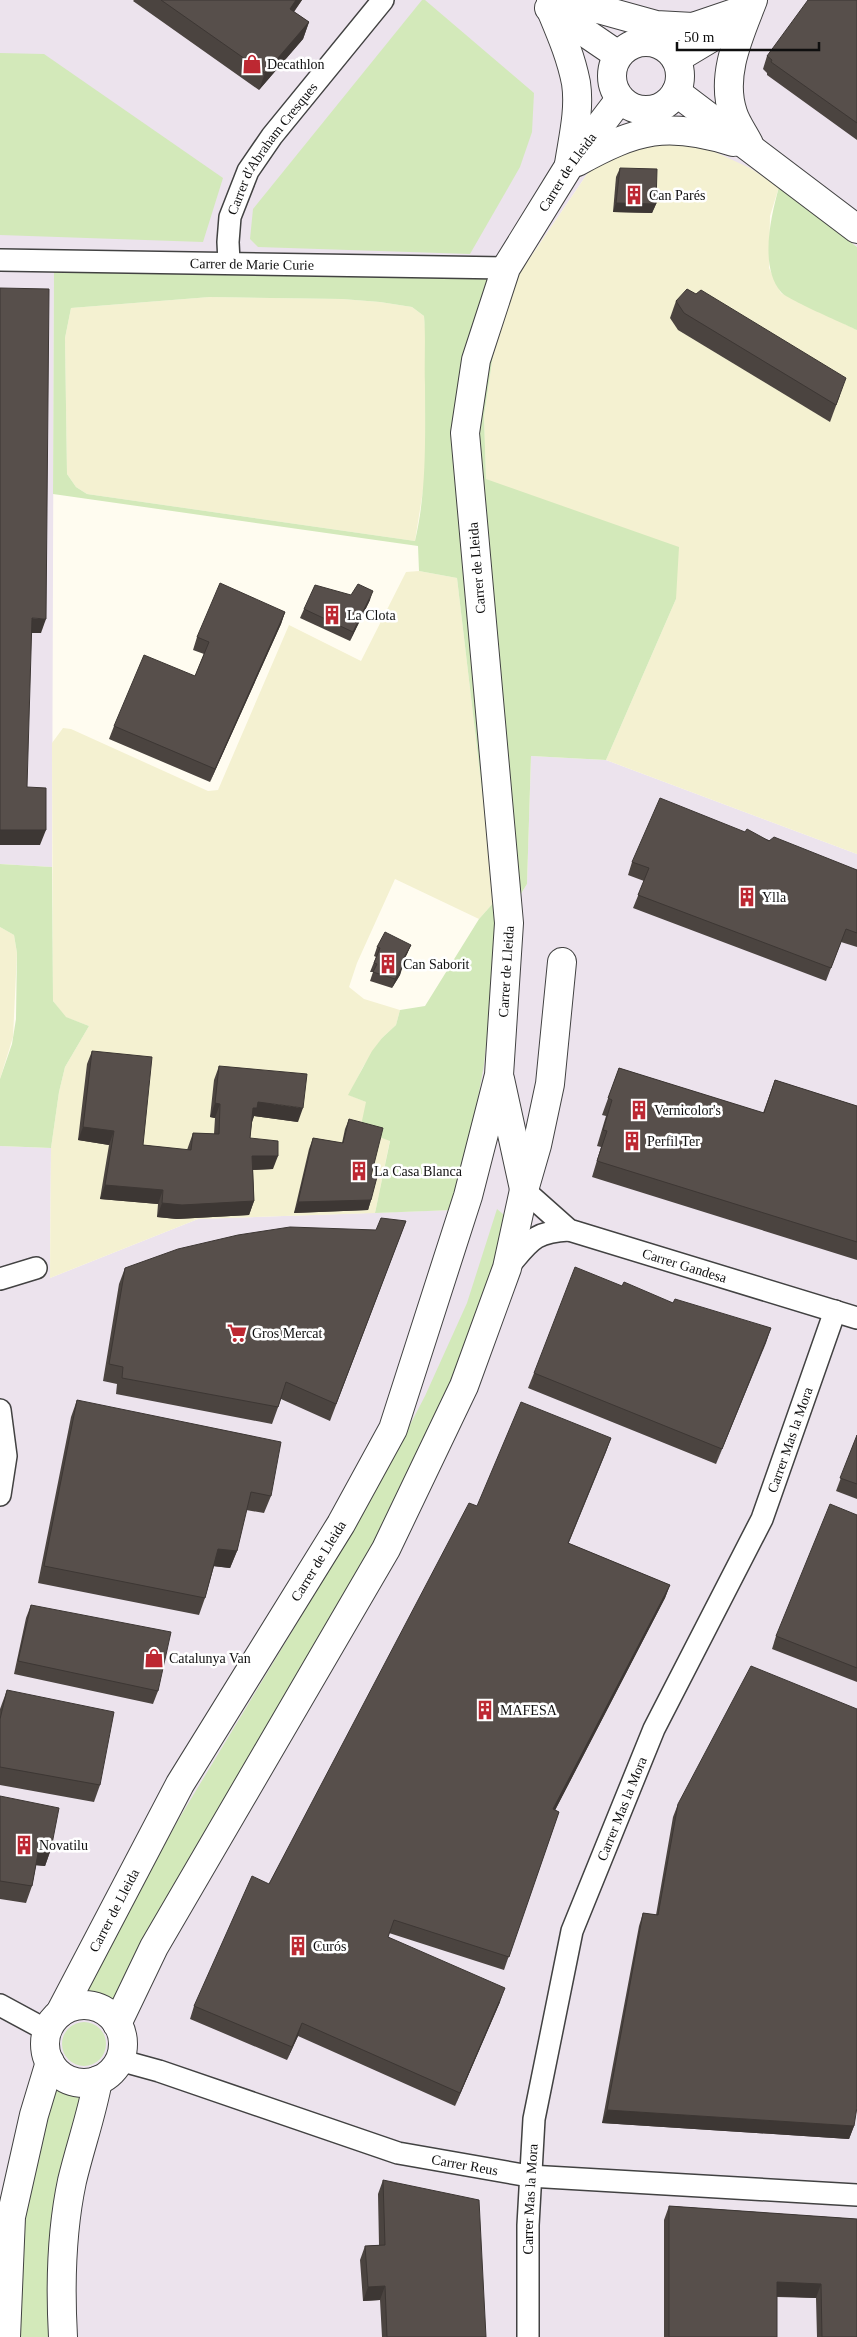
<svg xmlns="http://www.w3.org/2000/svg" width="857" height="2337" font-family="Georgia,serif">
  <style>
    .industrial { fill: #ece3ed }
    .farmland { fill: #f4f1d1 }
    .green { fill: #d3e9ba; fill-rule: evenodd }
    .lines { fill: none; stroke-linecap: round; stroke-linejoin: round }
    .minor-casing { stroke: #424242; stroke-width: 24 }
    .tertiary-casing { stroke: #424242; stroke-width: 30 }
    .minor { stroke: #fff; stroke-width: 21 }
    .tertiary { stroke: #fff; stroke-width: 28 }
    .wall { fill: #4b4440 }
    .shaded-wall { fill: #3d3734 }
    .building { fill: #574f4b; stroke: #3d3734 }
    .labels { text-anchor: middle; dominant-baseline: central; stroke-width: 5; stroke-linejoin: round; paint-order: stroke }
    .poi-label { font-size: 14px; fill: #0f0f0f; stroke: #fff; text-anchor: start }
    .street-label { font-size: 14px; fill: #0f0f0f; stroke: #fff }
  </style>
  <rect width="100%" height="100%" fill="#fffcf0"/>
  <!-- industrial -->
  <g class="industrial">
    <polygon points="0,0 857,0 857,247 780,187 596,161 517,277 54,268 52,867 0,864"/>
    <polygon points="531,756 606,760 857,854 857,2337 0,2337 0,1146 51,1148 50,1278 198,1219 454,1210 498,931 527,884"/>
  </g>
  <!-- farmland -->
  <g class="farmland">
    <polygon points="652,139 691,141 750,168 779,187 770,216 769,268 781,293 857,330 857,854 606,760 676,599 676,584 486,479 484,416 498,322 517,277 596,161"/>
    <polygon points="210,297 342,299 380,302 412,307 424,316 426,340 425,380 426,472 415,541 87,494 76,487 67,474 65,338 71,308"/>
    <polygon points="419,571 457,578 495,901 479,919 395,879 357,963 349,987 364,999 400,1010 396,1025 382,1038 363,1067 349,1095 366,1102 390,1140 375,1213 198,1219 50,1278 51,1148 59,1092 65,1067 89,1026 65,1017 53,1001 52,743 63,728 71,729 208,791 218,790 289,625 361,661 406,572"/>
    <polygon points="0,927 14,935 17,953 13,1037 0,1079"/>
  </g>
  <!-- green -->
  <g class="green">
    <polygon points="422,0 425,0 534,93 532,132 520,167 470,254 258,247 250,239 253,209"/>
    <polygon points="0,53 44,54 223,178 203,242 0,235"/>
    <path d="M779,187L857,247V330C845,324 786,299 781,292C759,266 771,216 779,187Z"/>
    <path d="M54,268L517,277L498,322L484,416L486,479L679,547L676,599L606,760L531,756L527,884L498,931L484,1065L465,1169L454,1210L375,1213L390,1141L360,1130L366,1102L348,1095L372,1051L382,1038L396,1025L400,1010L425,1006L479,919L495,901L457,578L419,571L418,546L53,494ZM210,297L342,299L380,302L412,307L424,316C426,339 424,361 425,385C425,438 427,490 415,541L87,494L76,487L67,474L65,338L71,308Z"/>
    <polygon points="0,864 52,867 53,1001 66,1017 89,1026 65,1067 59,1092 51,1148 0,1146 0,1079 12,1044 16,1019 17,953 14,935 0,927"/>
    <polygon points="497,1209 510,1220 494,1280 406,1494 117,2005 93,1994 83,1995 177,1822 366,1509 425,1396 467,1303"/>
    <circle cx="84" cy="2044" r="22"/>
    <polygon points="54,2087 82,2098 60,2170 51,2235 50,2337 18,2337 18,2268 36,2143"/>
  </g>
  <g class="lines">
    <defs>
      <g id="minor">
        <path id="s1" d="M0,260L506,268"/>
        <path id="s2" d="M229,262L228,242L230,217L248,171L272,136L383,0"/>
        <path id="s3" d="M524,1190L569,1230L857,1318"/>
        <path d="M507,1268C530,1242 532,1232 569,1230"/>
        <polyline points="0,1279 36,1268"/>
        <polyline points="0,1410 6,1456 0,1495"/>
        <polyline points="0,2005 48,2031"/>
        <path id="s4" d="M119,2060L159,2071L398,2153L529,2176L857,2195"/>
        <path id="s5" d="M528,2337V2225L534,2119L572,1931L654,1729L762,1519L835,1311"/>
      </g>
      <g id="tertiary">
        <polyline points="551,0 602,10 656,25 693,27 740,11"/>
        <polyline points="549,8 618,55"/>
        <path d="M551,10C561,34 571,57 576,83C580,109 573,138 569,164"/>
        <circle cx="646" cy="76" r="34"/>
        <polyline points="676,59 726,29 731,23"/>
        <polyline points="676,92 857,229"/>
        <path d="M749,144C744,134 736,123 733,113C720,75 740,34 753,0"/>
        <path d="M577,162C637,129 667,121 733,142"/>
        <polyline points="500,1079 524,1189"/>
        <circle cx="84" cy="2044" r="39"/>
        <path id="s6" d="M60,2013L180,1784L341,1524L393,1429L468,1196L499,1075L509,923L465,433L476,360L506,268L569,166L620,99"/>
        <polyline points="117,2024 154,1947 386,1549 464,1386 507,1268 524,1190 537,1145 550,1084 562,962"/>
        <polyline points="6,2337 11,2217 34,2115 50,2062"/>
        <path d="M63,2337C60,2284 61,2233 72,2181C80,2147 92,2114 98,2080"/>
      </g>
    </defs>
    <!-- minor casing -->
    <use href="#minor" class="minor-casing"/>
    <!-- tertiary casing -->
    <use href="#tertiary" class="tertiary-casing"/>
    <!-- minor -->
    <use href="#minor" class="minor"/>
    <!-- tertiary -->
    <use href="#tertiary" class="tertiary"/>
  </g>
  <!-- wall -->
  <g class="wall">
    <polygon points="134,0 302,0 294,12 309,22 303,39 259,90 133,1"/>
    <polygon points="857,0 857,140 767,75 767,73 763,69 767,56"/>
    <polygon points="620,168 656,204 652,213 613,212 616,177"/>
    <polygon points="696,294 840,395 830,422 678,330 670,318 676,301"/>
    <polygon points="351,595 370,600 350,641 300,618 304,609"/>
    <polygon points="285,612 281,624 210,782 109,739 114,726 195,676 204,654 193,650 197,637"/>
    <polygon points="745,832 857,870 857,947 841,942 826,981 633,908 644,881 628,875 632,862"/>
    <polygon points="411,945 407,954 402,964 400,975 392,988 370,981 373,972 370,972 376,957 374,956 377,947"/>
    <polygon points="92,1051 143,1145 187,1150 193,1133 214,1134 215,1118 210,1117 214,1080 219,1066 298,1122 254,1116 252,1122 250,1138 273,1169 253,1170 254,1201 249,1215 177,1219 157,1217 158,1204 100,1199 109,1145 78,1140 87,1064"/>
    <polygon points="619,1068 763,1113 775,1080 857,1106 857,1260 592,1177 601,1147 597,1146 606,1116 602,1115"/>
    <polygon points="349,1119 371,1176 371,1200 368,1210 294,1213 309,1149 313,1138 342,1143 345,1129"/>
    <polygon points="406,1221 330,1421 281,1399 272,1424 116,1394 117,1384 103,1381 119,1284 125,1268 376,1230"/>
    <polygon points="622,1286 673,1303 771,1328 716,1464 528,1388 534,1373"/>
    <polygon points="77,1400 271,1496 264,1513 246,1510 237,1551 230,1568 214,1566 205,1598 199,1615 38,1583 71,1417"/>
    <polygon points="857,1435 857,1499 836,1491"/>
    <polygon points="611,1438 568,1543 670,1585 665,1598 555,1810 559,1812 504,1970 389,1933 388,1937 500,2002 455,2106 298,2036 287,2060 190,2019 194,2006 269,1884 477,1506"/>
    <polygon points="857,1515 857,1682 772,1649 776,1636"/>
    <polygon points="31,1605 158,1691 153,1704 14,1674 26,1618"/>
    <polygon points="7,1690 100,1785 94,1802 0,1785 0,1709"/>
    <polygon points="0,1796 51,1849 45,1866 36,1865 32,1886 26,1903 0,1899"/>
    <polygon points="678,1804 854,2126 849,2139 602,2123 639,1926 643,1913 656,1915 673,1817"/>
    <polygon points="383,2180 486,2337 382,2337 380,2300 363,2301 360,2260 365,2246 379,2245 378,2194"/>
    <polygon points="669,2206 857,2219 857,2337 817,2337 816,2298 777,2297 777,2337 664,2337 664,2220"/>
  </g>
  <!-- shaded-wall -->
  <g class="shaded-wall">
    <polygon points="296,0 302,0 283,26 290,9"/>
    <polygon points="309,22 303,39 259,90 265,73"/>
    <polygon points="616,203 656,204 652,213 613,212"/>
    <polygon points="373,591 370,600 350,641 353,632"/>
    <polygon points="285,612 281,624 210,782 215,769"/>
    <polygon points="32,618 46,619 41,633 27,633"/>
    <polygon points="0,830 46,830 40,845 0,845"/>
    <polygon points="411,945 407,954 397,972 401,963"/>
    <polygon points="403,966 400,975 392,988 395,979"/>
    <polygon points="258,1102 303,1108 298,1122 254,1116 252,1122 253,1108"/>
    <polygon points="215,1103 220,1104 215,1118 210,1117"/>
    <polygon points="83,1127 114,1131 109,1145 78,1140"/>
    <polygon points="252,1156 278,1156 273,1169 247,1170"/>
    <polygon points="105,1185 163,1190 158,1204 100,1199"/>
    <polygon points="371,1200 368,1210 294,1213 298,1202"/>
    <polygon points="254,1201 249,1215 177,1219 157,1217 162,1203"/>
    <polygon points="771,1328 766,1343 716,1464 722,1449"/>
    <polygon points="611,1438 606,1452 563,1557 568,1543"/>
    <polygon points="218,1549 237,1551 230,1568 212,1566"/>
    <polygon points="670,1585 665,1598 549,1822 553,1809"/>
    <polygon points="39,1848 51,1849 45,1866 33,1865"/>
    <polygon points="505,1988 500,2002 455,2106 460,2093"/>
    <polygon points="302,2023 298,2036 287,2060 292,2047"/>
    <polygon points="607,2110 854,2126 849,2139 602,2123"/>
    <polygon points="777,2282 821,2284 816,2298 772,2296"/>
    <polygon points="385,2286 380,2300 363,2301 368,2287"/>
  </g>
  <!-- building -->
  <g class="building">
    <polygon points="161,0 296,0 290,9 309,22 265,73"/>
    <polygon points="808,0 857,0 857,123 771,62 772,60 767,56"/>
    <polygon points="620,168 657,169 656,204 616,203"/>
    <polygon points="0,288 49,289 46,619 32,618 27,787 46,788 46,830 0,830"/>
    <polygon points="687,289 696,294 701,290 846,378 836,405 684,313 676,301"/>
    <polygon points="220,583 285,612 215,769 114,726 144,655 195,676 209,642 197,637"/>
    <polygon points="358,584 373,591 353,632 304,609 315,585 351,595"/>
    <polygon points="660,798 745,832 747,829 769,841 774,837 857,870 857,933 846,929 831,968 638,895 649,868 632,862"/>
    <polygon points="385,932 411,945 401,963 403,966 395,979 373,972 377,964 374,963 380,948 377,947"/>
    <polygon points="92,1051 152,1057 143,1145 191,1150 193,1133 219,1134 220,1104 215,1103 219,1066 307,1074 303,1108 258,1102 257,1108 253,1108 250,1138 278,1141 278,1156 252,1156 254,1201 182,1205 162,1203 163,1190 105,1185 114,1131 83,1127"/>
    <polygon points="619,1068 764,1113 775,1080 857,1106 857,1242 597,1161 607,1131 603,1130 612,1100 608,1098"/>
    <polygon points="349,1119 383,1128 371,1176 377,1177 371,1200 298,1202 313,1138 343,1143"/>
    <polygon points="381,1218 406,1221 336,1404 286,1382 278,1407 122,1378 123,1367 109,1364 125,1268 178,1249 238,1235 290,1227 376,1230"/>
    <polygon points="575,1267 622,1286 624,1282 673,1303 675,1299 771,1328 722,1449 534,1373"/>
    <polygon points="77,1400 281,1442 271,1496 251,1492 237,1551 218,1549 205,1598 44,1566"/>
    <polygon points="521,1402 611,1438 568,1543 670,1585 553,1809 559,1812 509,1957 394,1920 388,1937 505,1988 460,2093 302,2023 292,2047 194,2006 252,1876 269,1884 469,1503 477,1506"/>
    <polygon points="857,1435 857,1484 840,1478"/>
    <polygon points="830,1504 857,1515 857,1668 776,1636"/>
    <polygon points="31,1605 171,1632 158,1691 18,1661"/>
    <polygon points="751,1666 857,1709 857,2107 854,2126 607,2110 643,1913 658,1915 678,1804"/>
    <polygon points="7,1690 114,1712 100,1785 0,1767 0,1719"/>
    <polygon points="0,1796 59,1808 51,1849 39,1848 32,1886 0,1881"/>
    <polygon points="383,2180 479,2200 486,2337 387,2337 385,2286 368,2287 365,2246 385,2245"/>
    <polygon points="669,2206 857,2219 857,2337 822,2337 821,2284 777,2282 777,2337 669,2337"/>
  </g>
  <!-- icons -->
  <defs>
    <symbol id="shop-bare" viewBox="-9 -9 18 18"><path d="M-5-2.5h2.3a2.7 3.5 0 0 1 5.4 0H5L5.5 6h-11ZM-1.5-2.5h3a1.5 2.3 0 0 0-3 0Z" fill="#bd2832" stroke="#fff" stroke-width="2.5" paint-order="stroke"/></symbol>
    <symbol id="building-bare" viewBox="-9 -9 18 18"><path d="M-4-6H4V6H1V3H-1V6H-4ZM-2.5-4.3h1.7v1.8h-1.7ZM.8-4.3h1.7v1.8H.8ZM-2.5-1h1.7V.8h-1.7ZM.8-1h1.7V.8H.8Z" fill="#bd2832" stroke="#fff" stroke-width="2.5" paint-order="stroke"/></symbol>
    <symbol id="supermarket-bare" viewBox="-9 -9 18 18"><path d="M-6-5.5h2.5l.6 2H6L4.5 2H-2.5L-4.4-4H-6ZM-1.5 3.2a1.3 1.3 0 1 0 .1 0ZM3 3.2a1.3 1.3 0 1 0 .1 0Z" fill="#bd2832" stroke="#fff" stroke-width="2.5" paint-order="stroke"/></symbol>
  </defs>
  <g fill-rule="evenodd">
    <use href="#shop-bare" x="238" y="50" width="28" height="28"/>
    <use href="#building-bare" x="620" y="181" width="28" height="28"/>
    <use href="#building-bare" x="318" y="601" width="28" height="28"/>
    <use href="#building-bare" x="733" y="883" width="28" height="28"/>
    <use href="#building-bare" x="374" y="950" width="28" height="28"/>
    <use href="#building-bare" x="625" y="1096" width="28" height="28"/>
    <use href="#building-bare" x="618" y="1127" width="28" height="28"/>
    <use href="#building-bare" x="345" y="1157" width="28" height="28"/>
    <use href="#supermarket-bare" x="223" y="1319" width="28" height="28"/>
    <use href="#shop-bare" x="140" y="1644" width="28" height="28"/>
    <use href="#building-bare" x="471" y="1696" width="28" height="28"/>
    <use href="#building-bare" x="10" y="1831" width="28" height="28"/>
    <use href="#building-bare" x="284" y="1932" width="28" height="28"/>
  </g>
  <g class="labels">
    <!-- poi labels -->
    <g class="poi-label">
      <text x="267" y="64">Decathlon</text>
      <text x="649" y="195">Can Parés</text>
      <text x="347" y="615">La Clota</text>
      <text x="762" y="897">Ylla</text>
      <text x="403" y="964">Can Saborit</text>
      <text x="654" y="1110">Vernicolor's</text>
      <text x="647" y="1141">Perfil Ter</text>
      <text x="374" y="1171">La Casa Blanca</text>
      <text x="252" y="1333">Gros Mercat</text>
      <text x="169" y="1658">Catalunya Van</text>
      <text x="500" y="1710">MAFESA</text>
      <text x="39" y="1845">Novatilu</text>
      <text x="313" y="1946">Curós</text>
    </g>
    <!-- street labels -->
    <g class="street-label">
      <text stroke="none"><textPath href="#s2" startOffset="126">Carrer d'Abraham Cresques</textPath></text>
      <text stroke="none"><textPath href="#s6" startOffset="1971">Carrer de Lleida</textPath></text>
      <text stroke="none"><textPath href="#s1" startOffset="252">Carrer de Marie Curie</textPath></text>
      <text transform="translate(477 568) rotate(-95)">Carrer de Lleida</text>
      <text stroke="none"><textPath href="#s6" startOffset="1146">Carrer de Lleida</textPath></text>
      <text stroke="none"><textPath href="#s3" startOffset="181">Carrer Gandesa</textPath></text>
      <text stroke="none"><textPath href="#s5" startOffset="948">Carrer Mas la Mora</textPath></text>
      <text stroke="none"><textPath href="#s6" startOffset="521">Carrer de Lleida</textPath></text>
      <text stroke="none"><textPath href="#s5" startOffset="542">Carrer Mas la Mora</textPath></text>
      <text stroke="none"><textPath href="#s6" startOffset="116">Carrer de Lleida</textPath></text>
      <text stroke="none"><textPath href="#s4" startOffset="362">Carrer Reus</textPath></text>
      <text stroke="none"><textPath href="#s5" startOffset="138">Carrer Mas la Mora</textPath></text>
    </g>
  </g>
  <!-- scale -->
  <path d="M677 42v8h142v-8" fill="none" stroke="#0f0f0f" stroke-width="2.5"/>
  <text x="684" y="42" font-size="15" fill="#0f0f0f" stroke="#ffffff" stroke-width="4" paint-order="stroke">50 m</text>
</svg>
